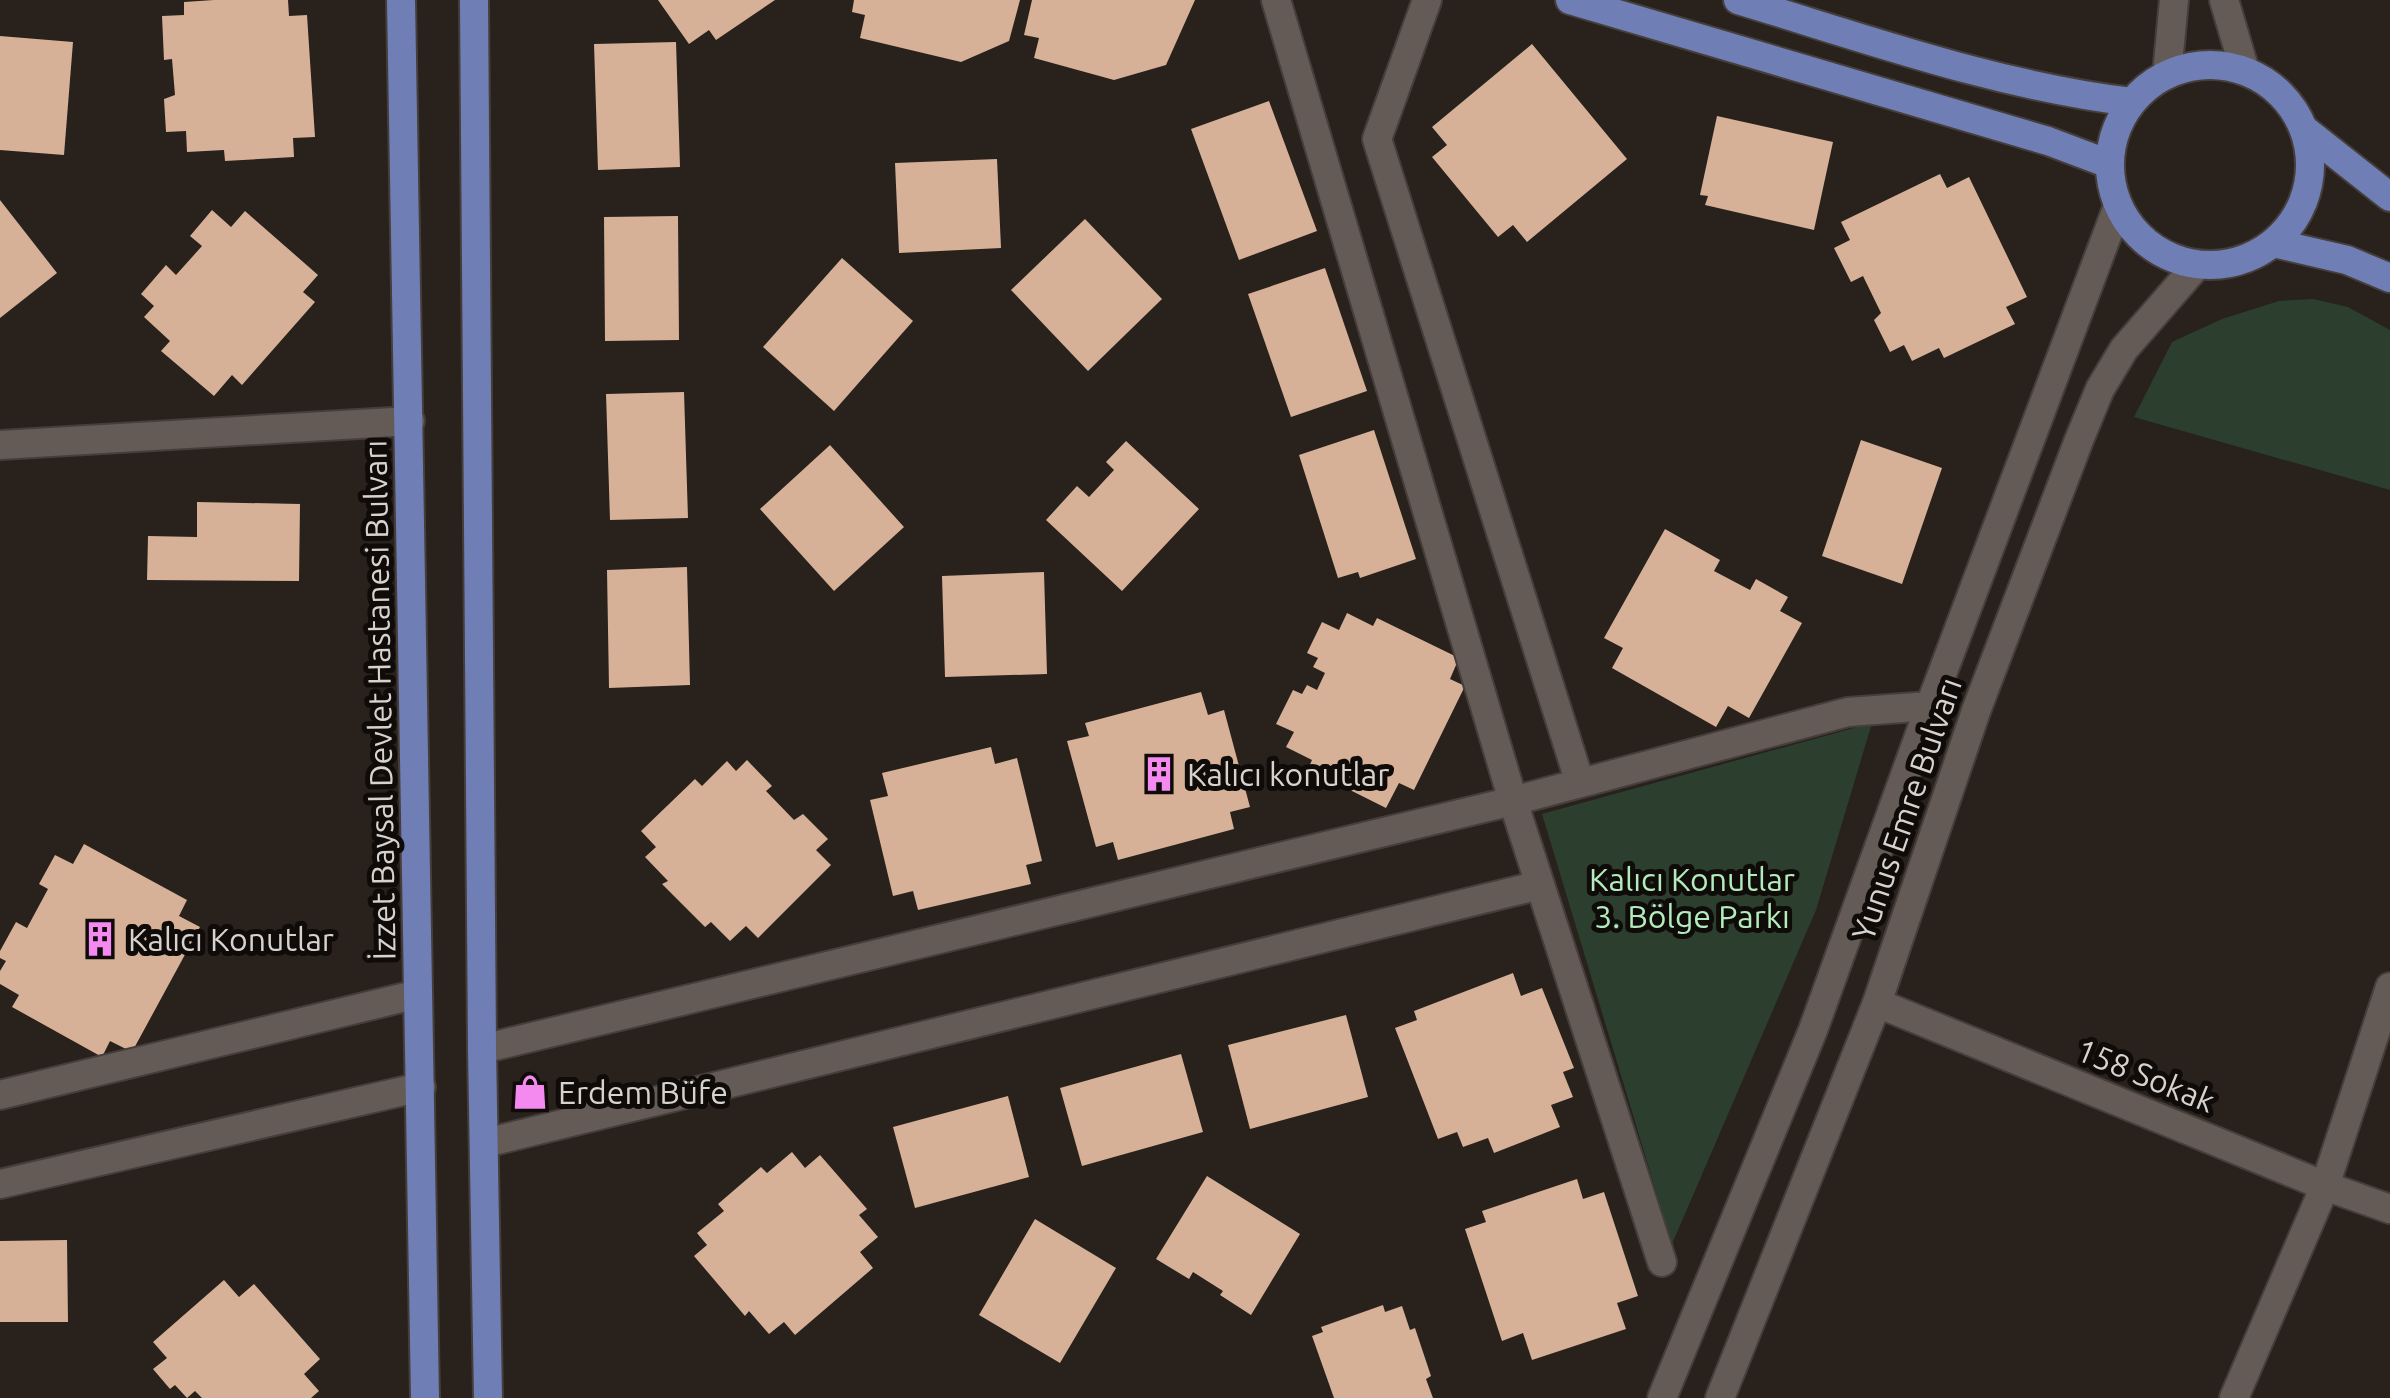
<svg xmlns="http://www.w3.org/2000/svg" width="2390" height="1398" font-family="Ubuntu,sans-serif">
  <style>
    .green { fill: #2c3f2f }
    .building { fill: #d6b197 }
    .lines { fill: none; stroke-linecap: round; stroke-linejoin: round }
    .minor-casing { stroke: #453e3b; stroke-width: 32 }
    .primary-casing { stroke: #453e3b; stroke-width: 32 }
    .minor { stroke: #645b56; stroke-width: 28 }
    .primary { stroke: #6f7fb5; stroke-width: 28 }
    .labels { text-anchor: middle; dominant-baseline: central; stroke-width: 10; stroke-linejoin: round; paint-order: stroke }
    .street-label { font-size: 32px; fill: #d8d2cf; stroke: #0f0b09 }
    .poi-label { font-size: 32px; fill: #d8d2cf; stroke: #0f0b09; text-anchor: start }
    .park-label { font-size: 32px; fill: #b3ebbc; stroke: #0f0b09 }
  </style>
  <rect width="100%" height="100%" fill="#28211c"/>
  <!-- green -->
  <g class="green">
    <polygon points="2313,299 2348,307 2390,330 2390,490 2134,417 2172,342 2222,319 2279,301"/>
    <polygon points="1872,723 1816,910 1672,1244 1542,814"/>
  </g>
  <!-- building -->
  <g class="building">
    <polygon points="214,0 288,0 289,16 307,15 315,137 293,138 294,157 225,161 224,150 187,152 186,131 166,132 164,99 175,95 172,59 164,60 162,16 184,15 184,2"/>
    <polygon points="658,0 775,0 716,40 709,30 689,44"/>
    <polygon points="854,0 1020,0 1009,41 961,62 860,38 865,15 852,12"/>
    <polygon points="1032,0 1195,0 1166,65 1114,80 1034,58 1039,38 1024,35"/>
    <polygon points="0,36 73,42 64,155 0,150"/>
    <polygon points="676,42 680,167 598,170 594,44"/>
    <polygon points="1532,44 1627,159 1527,242 1513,225 1498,237 1432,157 1447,145 1432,127"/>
    <polygon points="1269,101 1317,231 1239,260 1191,129"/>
    <polygon points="1717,116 1833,142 1814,230 1705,205 1708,196 1700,195"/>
    <polygon points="997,159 1001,248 899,253 895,163"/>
    <polygon points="1940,174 1947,188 1969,177 2027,297 2006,307 2015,324 1944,358 1939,348 1912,361 1904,345 1890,352 1874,320 1881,313 1863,276 1851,282 1834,248 1850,240 1841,222"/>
    <polygon points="0,200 57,273 0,318"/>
    <polygon points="212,210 231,227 245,211 318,275 303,292 315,302 242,385 232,375 214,396 161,351 170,341 144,317 154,306 141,294 166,265 176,275 202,246 190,236"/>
    <polygon points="678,216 679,340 605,341 604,217"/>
    <polygon points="1085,219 1162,299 1088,371 1011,290"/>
    <polygon points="842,258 913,321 834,411 763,347"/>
    <polygon points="1325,268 1367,391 1291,417 1248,294"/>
    <polygon points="684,392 688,518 610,520 606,394"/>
    <polygon points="1374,430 1416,559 1360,578 1358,572 1338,578 1299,455"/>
    <polygon points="1861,440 1942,468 1902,584 1822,556"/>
    <polygon points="1126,441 1199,509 1122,591 1046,520 1077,486 1089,497 1114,470 1106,462"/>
    <polygon points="830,445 904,527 834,591 760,509"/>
    <polygon points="197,502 300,504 299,581 147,580 148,536 197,537"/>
    <polygon points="1665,529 1720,560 1714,571 1750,590 1756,579 1788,597 1780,611 1802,623 1749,718 1728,706 1716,727 1612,668 1623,648 1604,638"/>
    <polygon points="687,567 690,685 609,688 607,570"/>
    <polygon points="1044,572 1047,674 945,677 942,576"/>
    <polygon points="1347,613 1373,626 1377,618 1459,658 1450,679 1465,686 1414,790 1399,783 1386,808 1308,769 1312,760 1286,747 1294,732 1276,724 1293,690 1302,694 1307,685 1317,690 1325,673 1313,667 1318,658 1307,653 1322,622 1339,630"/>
    <polygon points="1201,692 1208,715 1224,710 1250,807 1230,812 1234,829 1118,860 1113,842 1096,847 1067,741 1089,736 1085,723"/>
    <polygon points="991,747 995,764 1017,758 1042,861 1026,865 1031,884 918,910 913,891 893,896 870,800 888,796 882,773"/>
    <polygon points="747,760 772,786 766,791 794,820 803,814 828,839 816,850 831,865 758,938 746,926 730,941 711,922 705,927 662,884 668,881 645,857 656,847 641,831 695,779 702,786 727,761 736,771"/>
    <polygon points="84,844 187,900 179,916 200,927 132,1052 110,1041 102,1057 12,1007 19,995 0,984 0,971 6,961 0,958 0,951 16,922 27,928 48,889 39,884 55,855 73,864"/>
    <polygon points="1513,973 1521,996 1542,988 1574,1068 1563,1072 1573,1097 1551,1105 1560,1127 1494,1153 1488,1138 1463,1147 1457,1132 1438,1139 1395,1028 1417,1020 1414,1011"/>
    <polygon points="1346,1015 1368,1097 1250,1129 1228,1045"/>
    <polygon points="1181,1054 1203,1132 1082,1166 1060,1088"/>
    <polygon points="1008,1096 1029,1177 915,1208 893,1127"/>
    <polygon points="792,1152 805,1168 820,1155 867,1209 859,1215 878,1237 860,1252 873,1268 795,1335 784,1322 769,1334 749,1311 745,1316 694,1256 707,1245 697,1233 724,1211 718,1204 761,1167 767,1173"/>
    <polygon points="1207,1176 1300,1234 1251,1315 1220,1295 1223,1291 1193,1272 1189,1279 1156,1259"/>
    <polygon points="1577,1179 1583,1199 1604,1192 1638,1296 1617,1303 1626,1329 1532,1360 1523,1333 1502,1341 1465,1229 1486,1222 1482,1211"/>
    <polygon points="1035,1219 1116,1268 1060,1363 979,1315"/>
    <polygon points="67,1240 68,1322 0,1322 0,1241"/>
    <polygon points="224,1280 239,1297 254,1284 320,1359 304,1374 319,1391 311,1398 202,1398 195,1391 187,1398 175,1385 170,1389 153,1369 167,1358 153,1342"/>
    <polygon points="1383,1305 1385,1312 1402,1306 1410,1330 1415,1328 1431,1376 1426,1379 1433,1398 1334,1398 1312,1336 1323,1332 1321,1327"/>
  </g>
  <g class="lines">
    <defs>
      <g id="minor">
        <polyline points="1276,0 1513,801 1662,1262"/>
        <polyline points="1427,0 1377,139 1580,783"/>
        <polyline points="2224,0 2245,71"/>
        <polyline points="2167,75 2174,0"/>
        <polyline points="0,445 410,421"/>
        <polyline points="1877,1003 2325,1186 2390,1209"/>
        <polyline points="482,1049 1513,801 1848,712 1930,706"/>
        <polyline points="0,1095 418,994"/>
        <polyline points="485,1143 1540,885"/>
        <polyline points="0,1184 421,1087"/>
        <polyline points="1662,1398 1813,1030 1930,706 2118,206"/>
        <polyline points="1720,1398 1877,1003 1976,711 2079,440 2100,389 2124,349 2197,265"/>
        <polyline points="2234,1398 2325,1186 2390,987"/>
      </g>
      <g id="primary">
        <polyline points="401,0 425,1398"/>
        <polyline points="474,0 482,1049 488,1398"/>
        <polyline points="1570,0 2048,141 2109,164"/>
        <path d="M1738,0C1867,39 1998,86 2132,102"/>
        <circle cx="2210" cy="165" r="100"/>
        <polyline points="2305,130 2390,197"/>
        <polyline points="2274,243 2347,260 2390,278"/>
      </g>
    </defs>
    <!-- minor casing -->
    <use href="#minor" class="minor-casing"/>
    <!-- primary casing -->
    <use href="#primary" class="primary-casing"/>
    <!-- minor -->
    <use href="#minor" class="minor"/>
    <!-- primary -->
    <use href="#primary" class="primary"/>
  </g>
  <!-- icons -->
  <defs>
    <symbol id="building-bare" viewBox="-9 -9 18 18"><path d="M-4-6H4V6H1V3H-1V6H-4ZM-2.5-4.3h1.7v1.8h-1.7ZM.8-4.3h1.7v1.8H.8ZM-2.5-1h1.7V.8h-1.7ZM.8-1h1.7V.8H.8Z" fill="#f489f0" stroke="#0f0b09" stroke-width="2.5" paint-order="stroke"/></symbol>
    <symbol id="shop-bare" viewBox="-9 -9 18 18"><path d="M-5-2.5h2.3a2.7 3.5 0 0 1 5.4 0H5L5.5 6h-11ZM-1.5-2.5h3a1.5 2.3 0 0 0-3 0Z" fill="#f489f0" stroke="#0f0b09" stroke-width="2.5" paint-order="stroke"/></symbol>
  </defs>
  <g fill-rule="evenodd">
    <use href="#building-bare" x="1134" y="749" width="50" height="50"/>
    <use href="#building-bare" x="75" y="914" width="50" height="50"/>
    <use href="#shop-bare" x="505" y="1067" width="50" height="50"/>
  </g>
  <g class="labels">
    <!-- street labels -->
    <g class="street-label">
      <text transform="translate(379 700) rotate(-91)">İzzet Baysal Devlet Hastanesi Bulvarı</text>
      <text transform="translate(1906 809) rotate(-71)">Yunus Emre Bulvarı</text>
      <text transform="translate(2146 1075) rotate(22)">158 Sokak</text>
    </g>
    <!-- poi labels -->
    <g class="poi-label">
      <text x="1187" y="774">Kalıcı konutlar</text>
      <text x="128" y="939">Kalıcı Konutlar</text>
      <text x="558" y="1092">Erdem Büfe</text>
    </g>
    <!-- park labels -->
    <g class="park-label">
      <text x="1692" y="879">Kalıcı Konutlar<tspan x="1692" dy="37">3. Bölge Parkı</tspan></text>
    </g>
  </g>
</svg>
